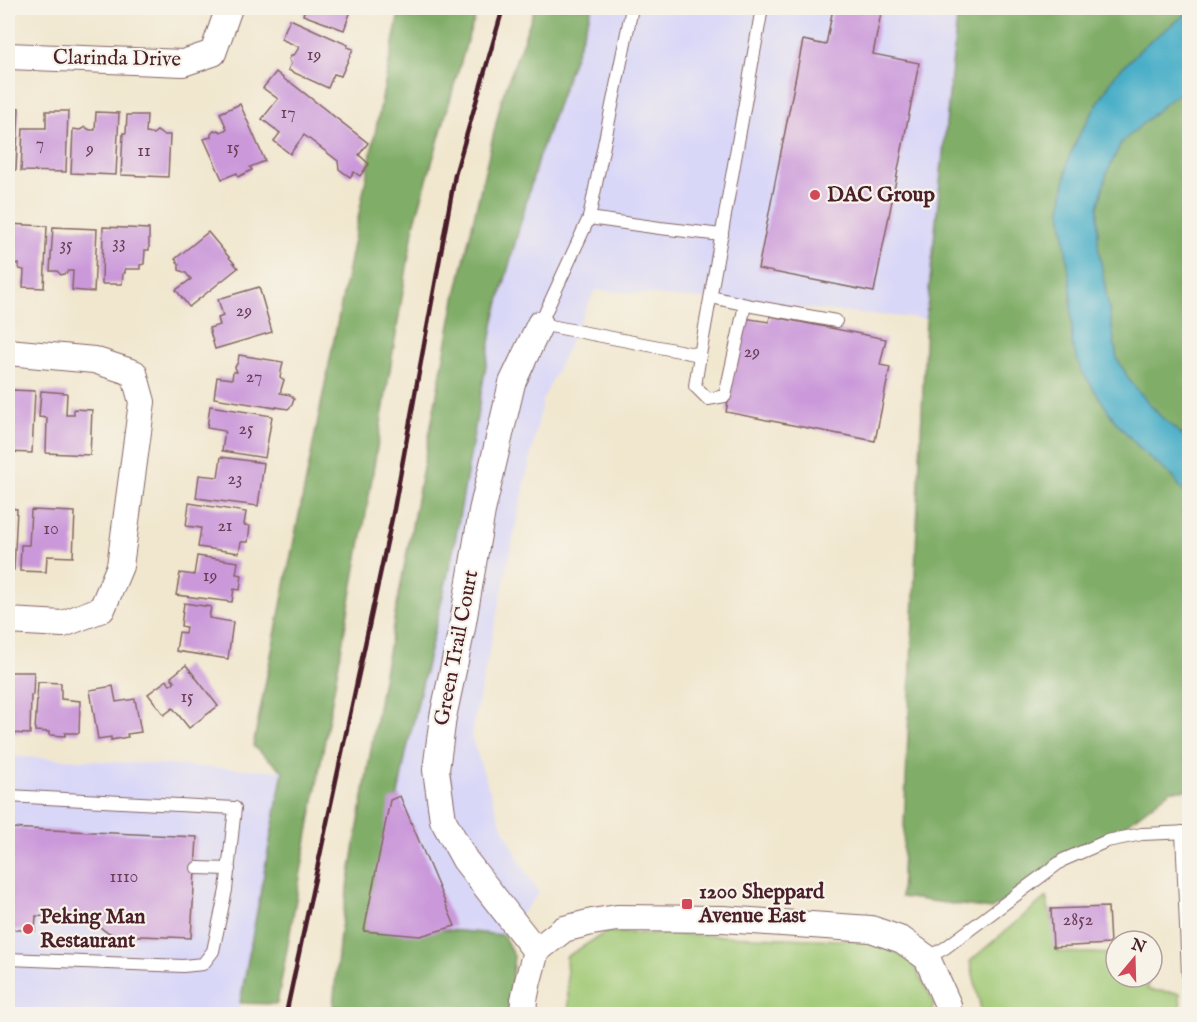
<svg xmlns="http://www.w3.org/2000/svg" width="1197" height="1022" font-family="'IM FELL English',serif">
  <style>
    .built { fill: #d9d7f8 }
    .green { fill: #a0c976; stroke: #757450; stroke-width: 1.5 }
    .forest { fill: #80ad67; stroke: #656649; stroke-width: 1.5 }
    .water { fill: #49afc8; stroke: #4a677a; stroke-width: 1.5 }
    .building { fill: #cb99da }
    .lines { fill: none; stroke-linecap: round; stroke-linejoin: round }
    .lane-casing { stroke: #846564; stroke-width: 14 }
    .street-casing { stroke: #846564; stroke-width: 28 }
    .lane { stroke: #fff; stroke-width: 12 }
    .street { stroke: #fff; stroke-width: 26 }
    .rail { stroke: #4a1f2b; stroke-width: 4.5 }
    .poi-dot { fill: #d1495b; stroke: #f7f3e8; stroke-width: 2 }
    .labels { text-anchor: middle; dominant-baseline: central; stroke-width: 4.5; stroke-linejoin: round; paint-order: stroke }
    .number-label { font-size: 18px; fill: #6a3e57 }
    .street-label { font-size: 21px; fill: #4a1f2b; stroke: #f7f3e8 }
    .poi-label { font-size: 21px; font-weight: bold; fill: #4a1f2b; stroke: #f7f3e8; text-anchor: start }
  </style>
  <rect width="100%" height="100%" fill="#f7f3e8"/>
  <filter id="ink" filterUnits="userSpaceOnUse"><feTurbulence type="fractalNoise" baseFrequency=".0167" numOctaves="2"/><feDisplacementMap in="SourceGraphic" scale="12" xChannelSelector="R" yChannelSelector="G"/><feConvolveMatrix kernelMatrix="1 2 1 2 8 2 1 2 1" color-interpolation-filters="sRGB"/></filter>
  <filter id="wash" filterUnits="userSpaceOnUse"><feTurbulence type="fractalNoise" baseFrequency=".008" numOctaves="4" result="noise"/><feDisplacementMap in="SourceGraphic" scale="24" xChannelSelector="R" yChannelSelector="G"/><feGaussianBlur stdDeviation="1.35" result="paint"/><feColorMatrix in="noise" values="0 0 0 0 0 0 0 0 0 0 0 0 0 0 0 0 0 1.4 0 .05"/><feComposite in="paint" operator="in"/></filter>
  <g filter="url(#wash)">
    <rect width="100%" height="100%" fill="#f1e7cf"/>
    <!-- built -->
    <g class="built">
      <polygon points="592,8 958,8 926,319 595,290 543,399 471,736 500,821 522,865 539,893 503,935 373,923 406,753 453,552 495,316 538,159"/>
      <polygon points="8,756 283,771 238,1014 8,1014"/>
    </g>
    <!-- green -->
    <g class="green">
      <polygon points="1046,897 1059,952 1116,954 1116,977 1147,977 1148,990 1180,993 1181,1014 982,1014 970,961"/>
      <polygon points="606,932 870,941 911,960 934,1003 931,1014 569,1014 566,957"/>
    </g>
    <!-- forest -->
    <g class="forest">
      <polygon points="400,8 479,8 469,34 414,225 368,502 277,1004 240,1003 283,771 253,746"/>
      <polygon points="535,8 592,8 538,159 494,320 453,552 406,753 373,923 503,935 514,956 508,1014 479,1014 333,1007 340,934 382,684 455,299 502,98"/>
      <polygon points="958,8 1189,8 1189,790 1171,790 1122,828 991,909 901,897 926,319"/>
    </g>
    <!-- water -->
    <polygon class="water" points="1189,12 1189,87 1168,101 1121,143 1107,173 1098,208 1098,245 1117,358 1130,381 1160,416 1189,441 1189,499 1173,477 1143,452 1115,421 1081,370 1072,344 1071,289 1061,210 1068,160 1080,133 1115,75 1145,45"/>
    <g id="blocks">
      <!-- building -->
      <g class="building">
        <polygon points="305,8 352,8 344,30 303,15"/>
        <polygon points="833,8 882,8 873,54 919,63 874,292 758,269 803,40 826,45"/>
        <polygon points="290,19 348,45 347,47 353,49 341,76 334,74 328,88 288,70 291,64 289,59 292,55 295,54 299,47 281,39"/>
        <polygon points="276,72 289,83 290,82 368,143 359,155 369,164 360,176 354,172 350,177 339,169 338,161 304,135 290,154 274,141 280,133 262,119 278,99 263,88"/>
        <polygon points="240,104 265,161 250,167 252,170 238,177 237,173 222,179 204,139 211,137 211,134 214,131 218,130 221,132 227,129 220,113"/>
        <polygon points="8,107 19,108 16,170 8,170"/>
        <polygon points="46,111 68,111 66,172 21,171 23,128 46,128"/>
        <polygon points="96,112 119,113 116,175 71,173 73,129 80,130 85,127 90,130 95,130"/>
        <polygon points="127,115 147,115 146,133 153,134 157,131 163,135 170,135 168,177 121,175 123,133 126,133"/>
        <polygon points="8,224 47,226 44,288 23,287 24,270 19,269 19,264 10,263 10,267 8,267"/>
        <polygon points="53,227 97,229 94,292 72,290 73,271 68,271 67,273 61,275 57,271 50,271"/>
        <polygon points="103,227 149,229 149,250 145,250 144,264 140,265 140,269 125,269 125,273 123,273 122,284 102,284"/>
        <polygon points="208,232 238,268 189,307 176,290 191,279 186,273 179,270 179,264 175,259"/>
        <polygon points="259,287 272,332 215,349 209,328 220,325 218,318 223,316 218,299"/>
        <polygon points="770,316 886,339 880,365 890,367 875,441 726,412 744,318 769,322"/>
        <polygon points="239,355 283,362 280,377 284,380 280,393 290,395 294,399 292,405 288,409 276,407 276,408 214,398 217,377 232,379 233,372 237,372 235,367 238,362"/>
        <polygon points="12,390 35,391 32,453 8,452 8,404 11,405"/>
        <polygon points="41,391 67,393 66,415 74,415 74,409 92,410 90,455 46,453 47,418 39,417"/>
        <polygon points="210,406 272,416 265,458 222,451 225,431 207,428"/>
        <polygon points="221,457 264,463 258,506 196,498 199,475 218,477"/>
        <polygon points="189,503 246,512 244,525 250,526 248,542 241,542 239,553 198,547 201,528 186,526"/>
        <polygon points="8,508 17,509 14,570 8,570"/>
        <polygon points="31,510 75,512 73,557 47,556 46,572 20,571 21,545 29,545"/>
        <polygon points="197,556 238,562 236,574 242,575 240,590 234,589 232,602 176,595 180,573 194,575"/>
        <polygon points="184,603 211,607 209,618 233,622 228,659 176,651 179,632 185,633 186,627 181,626"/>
        <polygon points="186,665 218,706 189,728 173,708 164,715 148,694 167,680 170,685 175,682 171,677"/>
        <polygon points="9,672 34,672 33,695 31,695 30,734 8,733"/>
        <polygon points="38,682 61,683 61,699 80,701 79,733 65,733 65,736 49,735 49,732 35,731"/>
        <polygon points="113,686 116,702 135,699 141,732 127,734 128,737 111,740 111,737 98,739 90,690"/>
        <polygon points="400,796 455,926 420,936 364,931 390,800"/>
        <polygon points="8,828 197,837 191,938 116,935 105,931 99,926 97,919 36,916 35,931 8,929"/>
        <polygon points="1108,907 1110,944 1053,947 1051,909"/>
      </g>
    </g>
  </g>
  <g filter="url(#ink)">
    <use href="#blocks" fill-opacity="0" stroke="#846564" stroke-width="1.5"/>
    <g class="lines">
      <defs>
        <g id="lane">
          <polyline points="632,8 589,218 540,324 700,355 762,8"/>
          <polyline points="589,218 660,228 722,235"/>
          <polyline points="711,297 752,306 836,321"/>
          <polyline points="700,355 695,386 708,399 725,396 745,305"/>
          <polyline points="8,796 235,808 226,890 213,951 203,964 183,966 8,959"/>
          <polyline points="1182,832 1188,974 1190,974"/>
          <polyline points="197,868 229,869"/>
          <polyline points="927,958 945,948 1063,860 1107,841 1142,834 1190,832"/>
        </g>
        <g id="street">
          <polyline points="8,56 183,63 213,53 229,8"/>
          <polyline points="8,352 94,360 134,373 142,402 120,566 102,609 63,624 8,621"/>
          <polyline points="536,951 465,860 443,820 436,770 443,717 462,628 482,511 512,383 540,324"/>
          <polyline points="523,1014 524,1000 528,981 536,951 564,929 592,922 617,918 722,919 871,929 902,940 927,958 948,1005 947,1014"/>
        </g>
      </defs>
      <!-- lane casing -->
      <use href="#lane" class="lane-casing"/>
      <!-- street casing -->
      <use href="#street" class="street-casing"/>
      <!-- lane -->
      <use href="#lane" class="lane"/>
      <!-- street -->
      <use href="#street" class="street"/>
      <!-- rail -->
      <polyline class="rail" points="286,1014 394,509 455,175 503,8"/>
    </g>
  </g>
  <!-- markers -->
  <g class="poi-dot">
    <circle cx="815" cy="195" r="6"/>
    <rect x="681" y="898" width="12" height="12" rx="3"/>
    <circle cx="28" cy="929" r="6"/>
  </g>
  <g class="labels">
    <!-- number labels -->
    <g class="number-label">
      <text x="314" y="55">19</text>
      <text x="288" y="113">17</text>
      <text x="40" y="144">7</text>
      <text x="233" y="148">15</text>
      <text x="90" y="149">9</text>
      <text x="144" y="151">11</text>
      <text x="119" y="243">33</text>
      <text x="66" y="245">35</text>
      <text x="244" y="311">29</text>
      <text x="752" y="352">29</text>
      <text x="254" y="377">27</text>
      <text x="246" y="429">25</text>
      <text x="235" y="479">23</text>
      <text x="225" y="526">21</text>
      <text x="51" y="529">10</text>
      <text x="210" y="576">19</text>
      <text x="187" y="697">15</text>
      <text x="124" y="877">1110</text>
      <text x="1078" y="920">2852</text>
    </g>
    <!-- street labels -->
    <g class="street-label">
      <text transform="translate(117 59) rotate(1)">Clarinda Drive</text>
      <text transform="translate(457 648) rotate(-79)">Green Trail Court</text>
    </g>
    <!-- poi labels -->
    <g class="poi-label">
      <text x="827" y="195">DAC Group</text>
      <text x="699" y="892">1200 Sheppard<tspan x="699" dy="24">Avenue East</tspan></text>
      <text x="40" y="917">Peking Man<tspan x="40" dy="24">Restaurant</tspan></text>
    </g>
  </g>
  <!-- margin -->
  <rect width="1197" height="1022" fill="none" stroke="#f7f3e8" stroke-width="30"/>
  <!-- north arrow -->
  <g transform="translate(1134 959) rotate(19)"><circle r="28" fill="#f7f3e8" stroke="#b29e9c" stroke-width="1.5"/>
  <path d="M0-4.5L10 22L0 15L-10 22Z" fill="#d1495b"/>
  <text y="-9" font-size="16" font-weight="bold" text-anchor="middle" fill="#4a1f2b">N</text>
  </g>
</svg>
